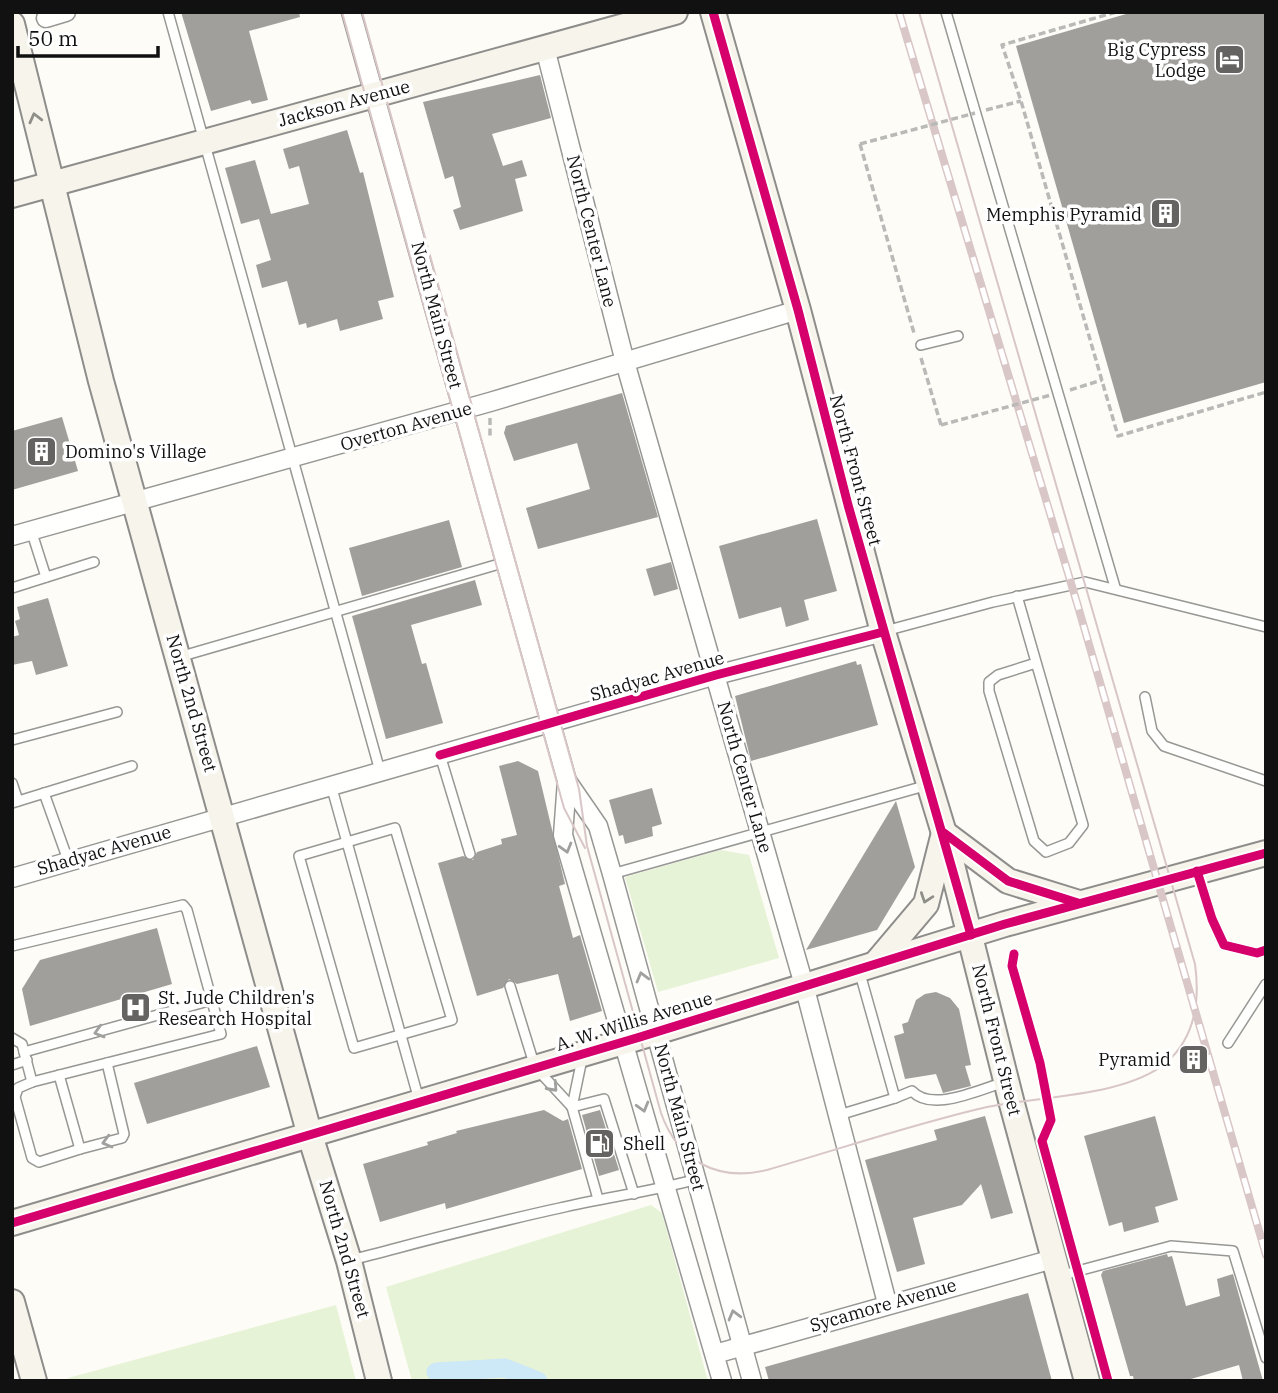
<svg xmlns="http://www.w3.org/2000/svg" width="1278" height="1393" font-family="'IBM Plex Serif',serif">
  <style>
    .green { fill: #e7f3d7 }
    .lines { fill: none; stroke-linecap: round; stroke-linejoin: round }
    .canal { stroke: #cde8f7; stroke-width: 19 }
    .building { fill: #a19f9c }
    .lane-casing { stroke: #979795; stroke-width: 12 }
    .street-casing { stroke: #979795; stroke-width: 21 }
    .secondary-casing { stroke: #8e8d8b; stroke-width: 28 }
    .path { stroke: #b9b9b8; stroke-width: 3.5; stroke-dasharray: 7 3.5; stroke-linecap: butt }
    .lane { stroke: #fffffe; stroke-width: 9 }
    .street { stroke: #fffffe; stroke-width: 18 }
    .secondary { stroke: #f6f4eb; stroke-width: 24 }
    .tram { stroke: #d9c6c7; stroke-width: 2 }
    .rail-casing { stroke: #d9c6c7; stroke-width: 8 }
    .rail { stroke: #fff; stroke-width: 5; stroke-dasharray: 16; stroke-linecap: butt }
    .path-bridge { stroke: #b9b9b8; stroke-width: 3.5; stroke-dasharray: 7 3.5; stroke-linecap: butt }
    .cycleway-casing { stroke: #fff; stroke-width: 13 }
    .cycleway { stroke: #d6006c; stroke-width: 9 }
    .oneway { stroke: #8f8e89 }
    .oneway2 { stroke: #a0a09f }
    .labels { text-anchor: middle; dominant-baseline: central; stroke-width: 7; stroke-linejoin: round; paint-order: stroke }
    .poi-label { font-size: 18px; fill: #111; stroke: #fff; text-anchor: end }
    .street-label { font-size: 18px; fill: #111; stroke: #fff }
  </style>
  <rect width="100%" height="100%" fill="#fdfcf7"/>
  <!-- green -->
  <g class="green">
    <polygon points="721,850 749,855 779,958 658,992 625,877"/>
    <polygon points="651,1205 662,1213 708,1381 412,1381 386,1287"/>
    <polygon points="336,1305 356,1381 68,1381 68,1378"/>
  </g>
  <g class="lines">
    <!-- canal -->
    <polyline class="canal" points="436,1372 505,1368 538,1381"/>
  </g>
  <!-- building -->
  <g class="building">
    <polygon points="181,12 299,12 300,17 249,31 268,100 252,104 250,100 211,111"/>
    <polygon points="1133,12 1266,12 1266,382 1124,423 1016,46"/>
    <polygon points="540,75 551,118 492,134 503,166 522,160 527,176 515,179 523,211 460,230 453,210 461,207 453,176 445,179 423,102"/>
    <polygon points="347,130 360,173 363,172 394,297 378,301 383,319 340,331 337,319 307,328 306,323 299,325 287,281 262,288 256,265 271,260 259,219 241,224 225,168 255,160 271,214 309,204 299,166 289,169 283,149"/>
    <polygon points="622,393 658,517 538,549 526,508 590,489 577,443 514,461 504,433 506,426"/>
    <polygon points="62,417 78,471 12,490 12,431"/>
    <polygon points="817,519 837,591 804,600 809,620 786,627 781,607 739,619 719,546"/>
    <polygon points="449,520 462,567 362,596 349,548"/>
    <polygon points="671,562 678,589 654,596 646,569"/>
    <polygon points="475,580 482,605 411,625 422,664 426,663 443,723 386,739 352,616"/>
    <polygon points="48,598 68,666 36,675 32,661 12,665 12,637 19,635 15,621 20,619 17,607"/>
    <polygon points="856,661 857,665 861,664 878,725 751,761 735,696"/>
    <polygon points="518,761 538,771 565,884 559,886 573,938 580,935 602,1011 570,1021 558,974 517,984 509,979 503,988 477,996 438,863 463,856 473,860 477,852 502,844 501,839 517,835 499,766"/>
    <polygon points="652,788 662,824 652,827 653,836 625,844 623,835 619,836 609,800"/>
    <polygon points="896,801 915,867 877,930 806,950"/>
    <polygon points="157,928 172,984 30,1026 22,989 40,960"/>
    <polygon points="936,992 950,998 959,1009 971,1065 965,1066 971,1086 943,1093 936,1074 905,1079 894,1036 904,1033 902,1024 908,1022 916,1000 925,994"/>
    <polygon points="257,1046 270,1087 147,1124 134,1083"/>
    <polygon points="544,1110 563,1121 568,1119 582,1169 446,1209 445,1203 380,1222 363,1164 428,1145 427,1142 457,1133 456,1131"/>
    <polygon points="600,1110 619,1170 599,1176 582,1115"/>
    <polygon points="985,1116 1013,1213 991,1219 981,1184 962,1205 913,1218 925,1264 897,1272 865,1160 937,1140 934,1130"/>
    <polygon points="1155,1116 1178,1200 1155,1207 1159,1222 1124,1232 1122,1222 1109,1226 1084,1136"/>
    <polygon points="1167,1254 1168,1257 1172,1256 1186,1306 1220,1296 1217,1279 1233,1274 1263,1381 1243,1381 1239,1365 1184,1381 1134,1381 1133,1376 1130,1376 1101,1275 1103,1271"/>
    <polygon points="1028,1293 1052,1381 769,1381 765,1367"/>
  </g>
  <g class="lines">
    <defs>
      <g id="lane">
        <polyline points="168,12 380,771"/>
        <polyline points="946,12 1115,587"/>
        <polyline points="921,345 958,336"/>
        <polyline points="31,530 46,577"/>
        <polyline points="12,588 94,562"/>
        <polyline points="1017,596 1083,825 1069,843 1046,852 1034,841 989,691 989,682 998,675 1036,663"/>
        <polyline points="885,631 993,602 1085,582 1266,627"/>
        <polyline points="179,657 506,562"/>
        <polyline points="1145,697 1152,731 1164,746 1266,781"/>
        <polyline points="12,740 117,712"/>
        <polyline points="440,755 470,854"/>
        <polyline points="12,783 18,801"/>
        <polyline points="331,785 419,1100"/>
        <polyline points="44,793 68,860"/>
        <polyline points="12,803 132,766"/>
        <polygon points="395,828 452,1020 354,1048 299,856"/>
        <polyline points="1198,873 1212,919 1224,945 1257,953 1266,950"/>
        <polyline points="612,874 928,785"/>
        <polyline points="12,946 183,905 187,910 221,1034 32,1082 22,1044 12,1038"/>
        <polyline points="510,986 535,1067 572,1107"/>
        <polyline points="1228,1043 1266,984"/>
        <polyline points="24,1052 212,1000"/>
        <polyline points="582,1059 572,1107 598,1199"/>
        <polyline points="12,1065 27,1060"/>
        <polyline points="59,1075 80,1149 122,1138 124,1134 107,1063"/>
        <polyline points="32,1082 18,1088 15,1097 32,1158 39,1162 80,1149"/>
        <path d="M895,1098L912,1091C932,1113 980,1089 1005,1082"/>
        <polyline points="572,1107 604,1099 634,1194"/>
        <polyline points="839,1115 895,1098 859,970"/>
        <path d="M351,1260C421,1242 490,1223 560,1208C606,1197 651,1192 697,1179"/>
        <polyline points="1059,1276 1171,1246 1233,1251 1266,1358"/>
      </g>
      <g id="street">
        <polyline points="351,12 567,781 598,826 612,874 752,1381"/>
        <polyline points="46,18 66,12"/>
        <polyline points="545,48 625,362 804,985 887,1303"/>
        <polyline points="12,536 490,402 798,310"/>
        <polyline points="567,781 563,835 722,1381"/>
        <polyline points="12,878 716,675 883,632"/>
        <polyline points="715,1354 1053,1259"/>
      </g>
      <g id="secondary">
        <polyline points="713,12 798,310 883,632 944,833 1012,1104 1087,1381"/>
        <polyline points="12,24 101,381 309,1132 349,1261 379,1381"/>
        <polyline points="12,195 675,12"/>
        <polyline points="944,833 1008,881 1079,903"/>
        <polyline points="877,962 926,904 944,833"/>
        <polyline points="12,1223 640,1037 1005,924 1266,853"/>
        <polyline points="12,1302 34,1381"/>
      </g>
    </defs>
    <!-- lane casing -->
    <use href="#lane" class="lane-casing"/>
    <!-- street casing -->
    <use href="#street" class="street-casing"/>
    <!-- secondary casing -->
    <use href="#secondary" class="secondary-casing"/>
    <!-- path -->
    <g class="path">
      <polyline points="1116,12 1002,45 1021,101 1118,436 1266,392"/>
      <polyline points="986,110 1021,101"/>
      <polyline points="860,144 914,333"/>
      <polyline points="921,358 941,425"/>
      <polyline points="1070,390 1102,380"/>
      <polyline points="490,418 490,439"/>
    </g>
    <!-- lane -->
    <use href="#lane" class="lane"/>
    <!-- street -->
    <use href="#street" class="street"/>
    <!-- secondary -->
    <use href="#secondary" class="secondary"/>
    <!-- tram -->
    <g class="tram">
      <polyline points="342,12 564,808 585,848"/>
      <path d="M362,12L579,789L587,846L661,1113C678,1161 717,1182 767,1170C840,1149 913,1124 987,1107C1038,1096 1126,1097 1167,1062C1196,1036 1200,1000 1195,964L919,12"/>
    </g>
    <defs>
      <polyline id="rail" points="899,12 1077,603 1266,1255"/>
    </defs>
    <!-- rail casing -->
    <use href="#rail" class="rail-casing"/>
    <!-- rail -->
    <use href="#rail" class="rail"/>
    <!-- path-bridge -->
    <g class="path-bridge">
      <polyline points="860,144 975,113"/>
      <polyline points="941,425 1051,395"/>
    </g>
    <defs>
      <g id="cycleway">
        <polyline points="713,12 798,310 848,505 971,935"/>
        <polyline points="440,755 716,675 883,632"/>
        <polyline points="944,833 1008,881 1078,903"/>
        <polyline points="1197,871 1212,919 1224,945 1257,953 1266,950"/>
        <polyline points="1014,954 1012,966 1040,1063 1051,1120 1042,1141 1108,1381"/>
        <polyline points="12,1223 640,1037 1005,924 1266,853"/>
      </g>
    </defs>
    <!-- cycleway casing -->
    <use href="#cycleway" class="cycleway-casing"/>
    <!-- cycleway -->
    <use href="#cycleway" class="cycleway"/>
  </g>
  <!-- one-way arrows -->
  <defs><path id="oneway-chevron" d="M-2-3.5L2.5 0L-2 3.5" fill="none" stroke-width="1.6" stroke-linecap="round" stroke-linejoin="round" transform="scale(1.75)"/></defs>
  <g class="oneway">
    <use href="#oneway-chevron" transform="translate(35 118) rotate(-104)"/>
    <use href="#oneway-chevron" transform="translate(926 898) rotate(109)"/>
  </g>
  <g class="oneway2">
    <use href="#oneway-chevron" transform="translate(566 848) rotate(74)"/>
    <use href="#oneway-chevron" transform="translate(642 977) rotate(-105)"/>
    <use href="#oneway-chevron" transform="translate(99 1032) rotate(164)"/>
    <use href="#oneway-chevron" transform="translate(553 1087) rotate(48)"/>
    <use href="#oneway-chevron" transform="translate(643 1107) rotate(74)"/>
    <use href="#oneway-chevron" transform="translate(107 1142) rotate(165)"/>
    <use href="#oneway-chevron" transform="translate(734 1315) rotate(-105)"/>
  </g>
  <!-- icons -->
  <defs>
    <symbol id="hotel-square" viewBox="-11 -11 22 22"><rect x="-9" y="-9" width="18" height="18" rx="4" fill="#646362" stroke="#fff"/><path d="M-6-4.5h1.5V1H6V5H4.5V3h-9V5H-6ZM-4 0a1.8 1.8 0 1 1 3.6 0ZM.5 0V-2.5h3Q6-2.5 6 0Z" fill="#fff"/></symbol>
    <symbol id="building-square" viewBox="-11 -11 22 22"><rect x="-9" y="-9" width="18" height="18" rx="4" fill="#646362" stroke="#fff"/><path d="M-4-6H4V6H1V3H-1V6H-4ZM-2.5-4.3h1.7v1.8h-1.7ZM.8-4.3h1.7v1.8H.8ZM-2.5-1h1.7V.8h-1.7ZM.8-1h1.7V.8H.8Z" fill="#fff"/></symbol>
    <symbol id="hospital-square" viewBox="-11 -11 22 22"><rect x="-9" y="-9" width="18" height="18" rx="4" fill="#646362" stroke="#fff"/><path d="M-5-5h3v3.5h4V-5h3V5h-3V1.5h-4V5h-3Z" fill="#fff"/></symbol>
    <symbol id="fuel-square" viewBox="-11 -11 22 22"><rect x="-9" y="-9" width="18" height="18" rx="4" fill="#646362" stroke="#fff"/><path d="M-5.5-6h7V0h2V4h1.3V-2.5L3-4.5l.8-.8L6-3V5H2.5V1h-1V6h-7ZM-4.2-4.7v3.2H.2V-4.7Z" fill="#fff"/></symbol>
  </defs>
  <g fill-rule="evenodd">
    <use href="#hotel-square" x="1212" y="42" width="35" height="35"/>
    <use href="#building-square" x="1148" y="196" width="35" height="35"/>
    <use href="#building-square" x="24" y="434" width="35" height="35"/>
    <use href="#hospital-square" x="118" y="990" width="35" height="35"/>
    <use href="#building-square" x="1176" y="1042" width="35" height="35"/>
    <use href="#fuel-square" x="582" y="1126" width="35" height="35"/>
  </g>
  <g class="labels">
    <!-- poi labels -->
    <g class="poi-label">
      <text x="1206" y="49">Big Cypress<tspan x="1206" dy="21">Lodge</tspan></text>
      <text x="1142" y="214">Memphis Pyramid</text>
      <text x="65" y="451" text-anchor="start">Domino's Village</text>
      <text x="158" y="997" text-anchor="start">St. Jude Children's<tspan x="158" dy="21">Research Hospital</tspan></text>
      <text x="1171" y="1059">Pyramid</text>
      <text x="623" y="1143" text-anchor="start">Shell</text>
    </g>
    <!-- street labels -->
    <g class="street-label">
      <text transform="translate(344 103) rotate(-15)">Jackson Avenue</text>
      <text transform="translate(592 231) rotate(76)">North Center Lane</text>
      <text transform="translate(437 315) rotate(75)">North Main Street</text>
      <text transform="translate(406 426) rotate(-16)">Overton Avenue</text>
      <text transform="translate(856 470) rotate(75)">North Front Street</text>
      <text transform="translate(657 676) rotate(-16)">Shadyac Avenue</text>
      <text transform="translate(192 703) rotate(74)">North 2nd Street</text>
      <text transform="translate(745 777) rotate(74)">North Center Lane</text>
      <text transform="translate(104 850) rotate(-16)">Shadyac Avenue</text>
      <text transform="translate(634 1021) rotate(-17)">A. W. Willis Avenue</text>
      <text transform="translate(997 1040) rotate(76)">North Front Street</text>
      <text transform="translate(680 1117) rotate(75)">North Main Street</text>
      <text transform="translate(345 1249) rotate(74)">North 2nd Street</text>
      <text transform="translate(883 1305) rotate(-16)">Sycamore Avenue</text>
    </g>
  </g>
  <!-- border -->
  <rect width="1278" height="1393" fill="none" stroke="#111111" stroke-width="28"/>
  <!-- scale -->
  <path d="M18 46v10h140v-10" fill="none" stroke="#111111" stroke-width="3.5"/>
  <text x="28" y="46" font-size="21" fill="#111111" stroke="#ffffff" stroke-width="5" paint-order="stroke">50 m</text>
</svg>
